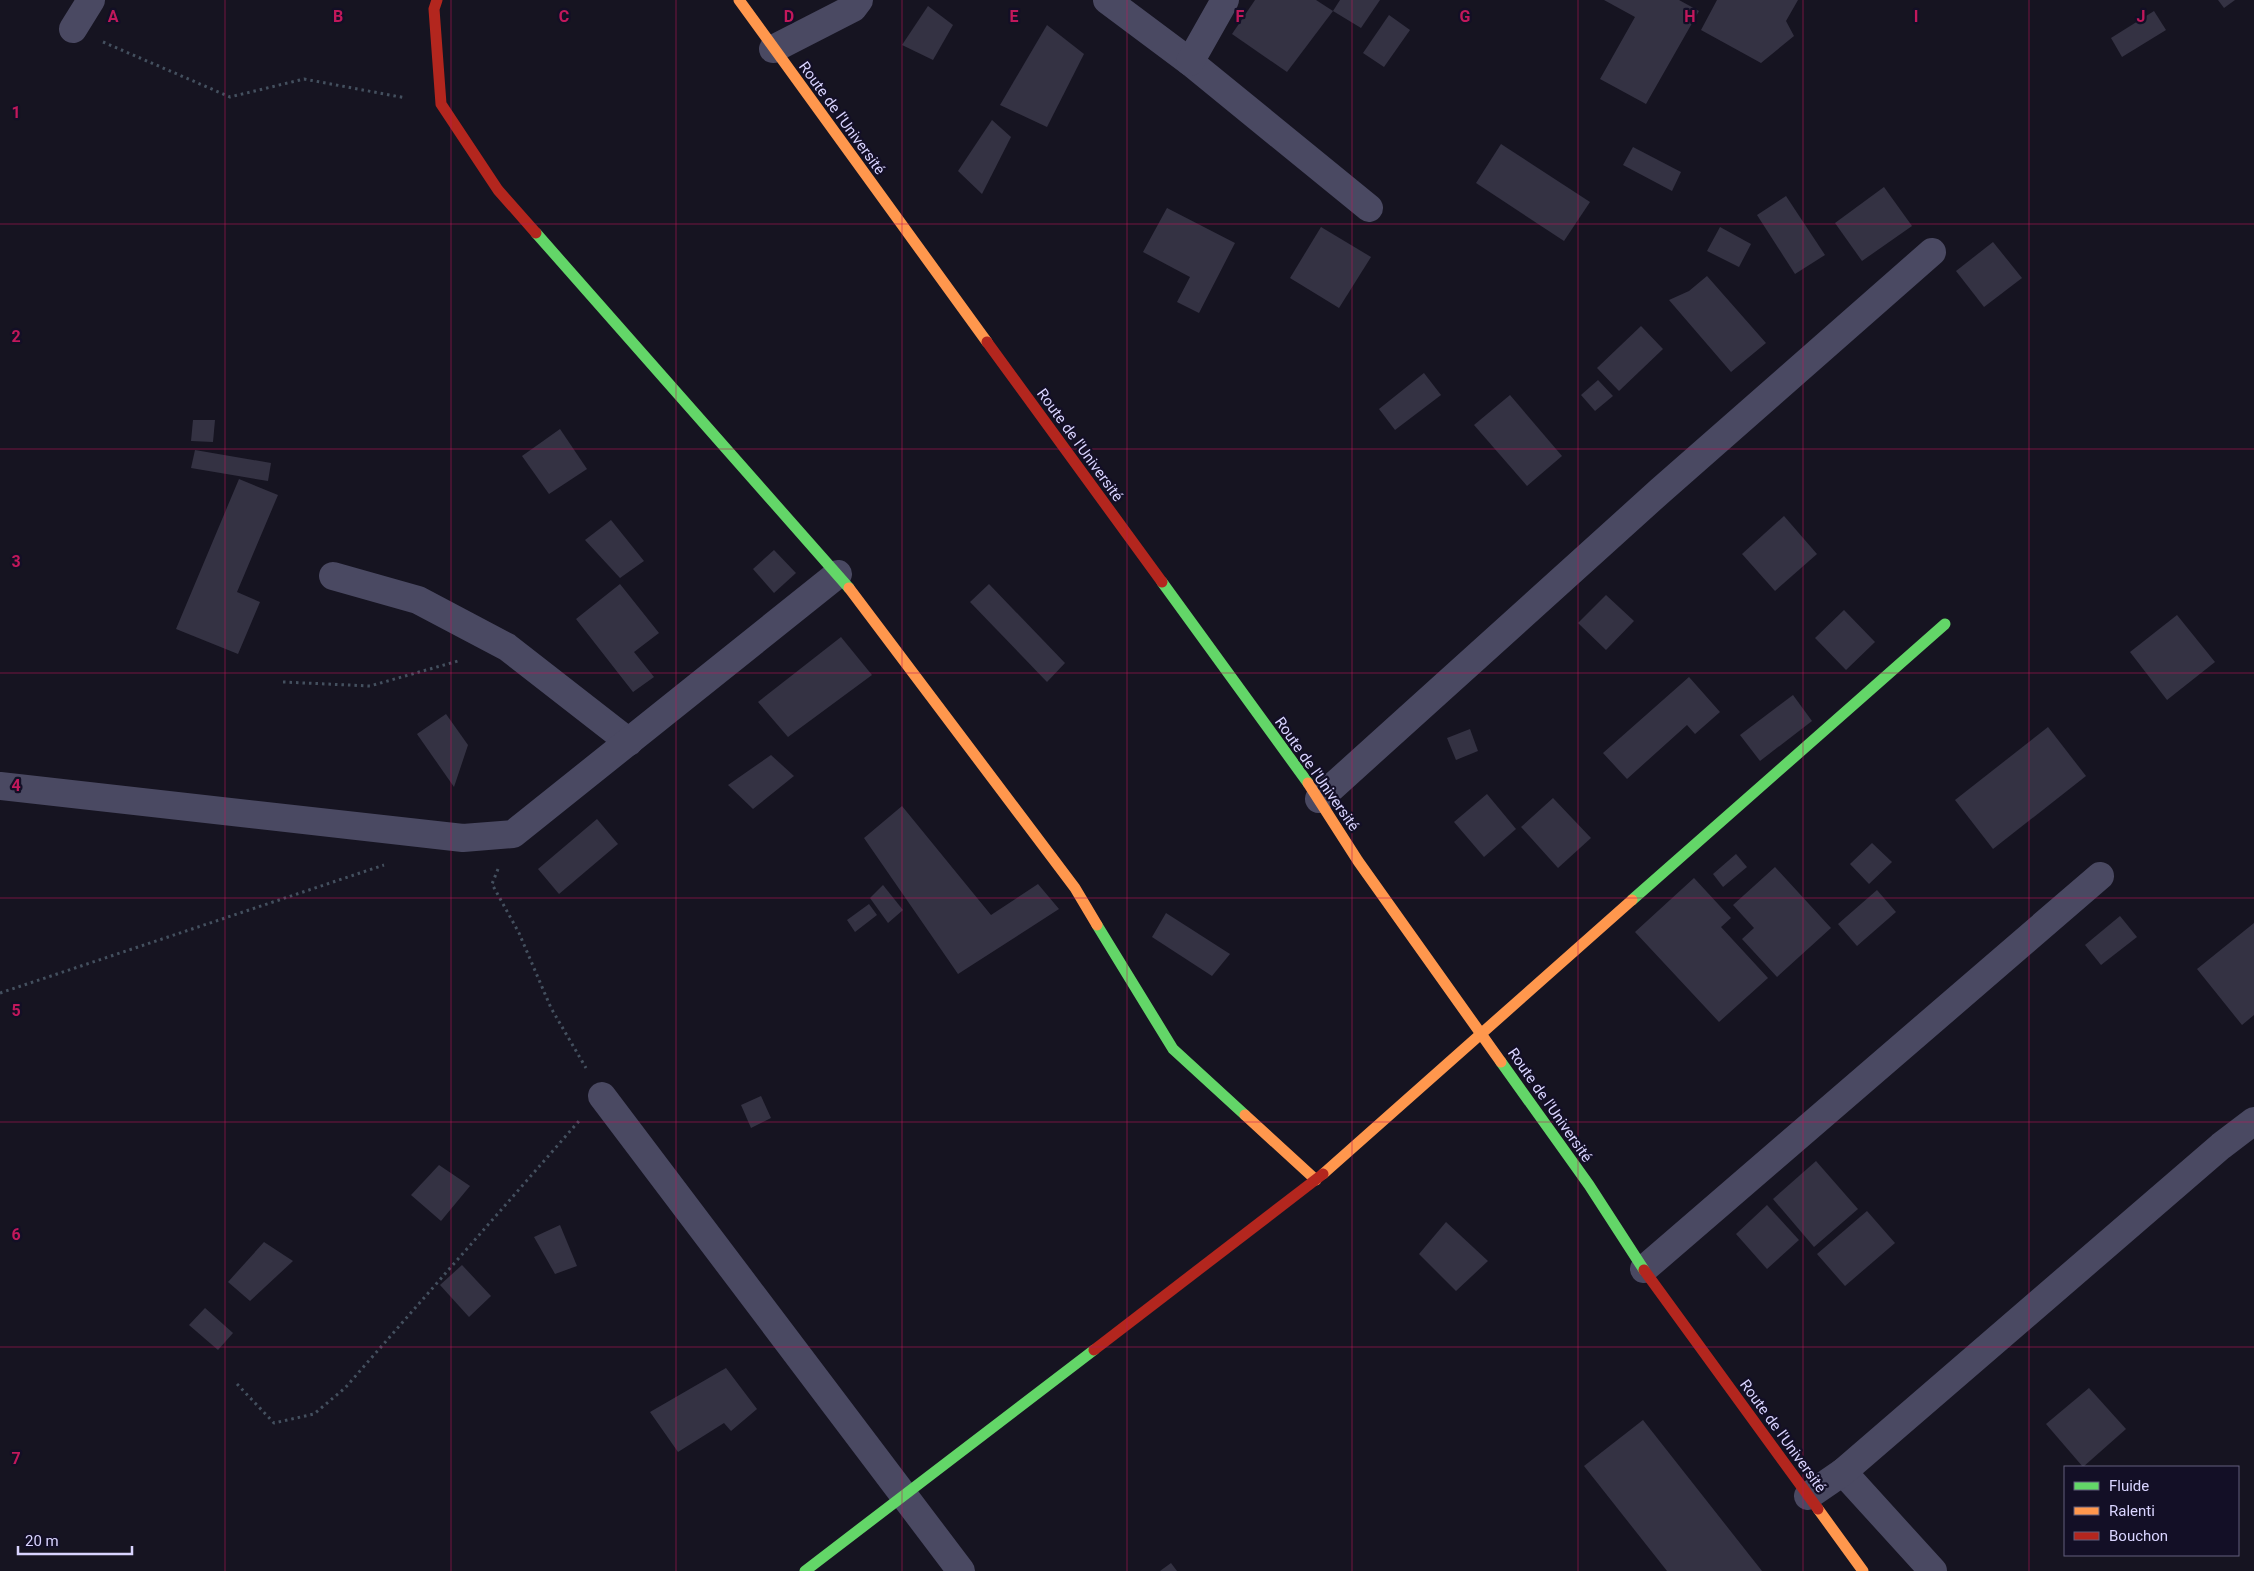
<svg xmlns="http://www.w3.org/2000/svg" width="2254" height="1571" font-family="Roboto,sans-serif">
  <style>
    .building { fill: #343243 }
    .lines { fill: none; stroke-linecap: round; stroke-linejoin: round }
    .path { stroke: #44505f; stroke-width: 3; stroke-dasharray: 2.5 4; stroke-linecap: butt }
    .street { stroke: #4a4962; stroke-width: 28 }
    .fast { stroke: #63d668; stroke-width: 11 }
    .slow { stroke: #ff974d; stroke-width: 11 }
    .jam { stroke: #b3261e; stroke-width: 11 }
    .grid { fill: none; stroke: #c2185b; stroke-width: 1; stroke-opacity: 0.55 }
    .labels { text-anchor: middle; dominant-baseline: central; stroke-width: 4.5; stroke-linejoin: round; paint-order: stroke }
    .street-label { font-size: 15px; fill: #d9d4ff; stroke: #130f26 }
    .grid-label { font-size: 16px; text-anchor: middle; font-weight: bold; fill: #c2185b; stroke: #130f26; stroke-width: 4.5; stroke-linejoin: round; paint-order: stroke }
  </style>
  <rect width="100%" height="100%" fill="#161421"/>
  <!-- building -->
  <g class="building">
    <polygon points="1255,0 1316,0 1333,11 1287,72 1232,34"/>
    <polygon points="1340,0 1380,0 1361,28 1333,11"/>
    <polygon points="1604,0 1679,0 1699,11 1646,104 1600,79 1635,17"/>
    <polygon points="1717,0 1798,0 1786,21 1794,36 1761,63 1701,30"/>
    <polygon points="2218,0 2235,0 2224,8"/>
    <polygon points="928,6 953,25 933,60 902,45"/>
    <polygon points="2154,11 2166,30 2122,57 2111,38"/>
    <polygon points="1389,15 1410,30 1384,67 1363,53"/>
    <polygon points="1047,25 1084,54 1047,127 1000,105"/>
    <polygon points="992,120 1011,137 982,194 958,171"/>
    <polygon points="1501,144 1590,202 1564,241 1476,183"/>
    <polygon points="1633,147 1681,172 1672,191 1623,165"/>
    <polygon points="1884,187 1912,226 1862,261 1835,223"/>
    <polygon points="1786,196 1825,255 1795,274 1757,215"/>
    <polygon points="1167,208 1235,243 1199,313 1177,302 1190,277 1143,252"/>
    <polygon points="1321,227 1371,257 1339,308 1290,278"/>
    <polygon points="1720,227 1751,244 1739,267 1707,251"/>
    <polygon points="1993,242 2022,278 1984,307 1956,271"/>
    <polygon points="1707,276 1766,343 1731,372 1669,300 1689,291"/>
    <polygon points="1641,326 1663,349 1619,391 1597,368"/>
    <polygon points="1424,373 1441,395 1395,430 1379,409"/>
    <polygon points="1598,380 1613,396 1595,411 1581,395"/>
    <polygon points="1510,395 1562,456 1527,486 1474,425"/>
    <polygon points="193,420 215,420 213,442 191,441"/>
    <polygon points="560,429 587,469 549,494 522,456"/>
    <polygon points="195,450 271,463 268,481 191,468"/>
    <polygon points="239,479 278,495 237,592 260,602 238,654 176,629"/>
    <polygon points="1784,516 1817,554 1775,591 1742,554"/>
    <polygon points="611,520 644,561 620,578 585,540"/>
    <polygon points="774,550 796,573 774,593 753,569"/>
    <polygon points="620,584 659,633 634,652 654,677 633,692 576,619"/>
    <polygon points="989,584 1065,663 1047,682 970,602"/>
    <polygon points="1606,595 1634,621 1606,650 1578,623"/>
    <polygon points="1844,610 1875,642 1846,670 1815,638"/>
    <polygon points="2177,615 2215,662 2167,700 2130,652"/>
    <polygon points="841,637 872,675 788,737 758,702"/>
    <polygon points="1689,677 1720,712 1695,734 1687,725 1627,779 1603,753"/>
    <polygon points="1793,695 1812,721 1760,761 1740,735"/>
    <polygon points="446,714 468,745 454,787 417,734"/>
    <polygon points="2048,727 2086,776 1993,849 1955,800"/>
    <polygon points="1470,729 1478,751 1456,760 1447,738"/>
    <polygon points="771,755 794,776 753,809 728,785"/>
    <polygon points="1487,794 1516,829 1484,857 1454,822"/>
    <polygon points="1553,798 1591,838 1558,868 1521,827"/>
    <polygon points="902,806 991,915 1038,884 1059,909 958,974 864,838"/>
    <polygon points="597,819 618,844 559,894 538,869"/>
    <polygon points="1872,843 1892,862 1869,884 1850,864"/>
    <polygon points="1736,854 1747,867 1723,887 1713,874"/>
    <polygon points="1775,867 1831,928 1777,977 1742,939 1754,928 1733,905"/>
    <polygon points="1694,878 1731,918 1721,927 1768,978 1719,1022 1635,932"/>
    <polygon points="883,885 903,910 888,923 870,898"/>
    <polygon points="1877,890 1896,912 1857,946 1838,924"/>
    <polygon points="869,904 877,915 855,932 847,920"/>
    <polygon points="1166,913 1230,954 1212,976 1152,937"/>
    <polygon points="2120,916 2137,937 2101,965 2085,945"/>
    <polygon points="2254,923 2254,1015 2242,1025 2197,969"/>
    <polygon points="761,1096 771,1118 751,1128 741,1105"/>
    <polygon points="1816,1161 1858,1209 1814,1247 1773,1199"/>
    <polygon points="439,1165 470,1186 441,1221 411,1195"/>
    <polygon points="1767,1205 1799,1240 1767,1269 1736,1234"/>
    <polygon points="1867,1211 1895,1243 1845,1286 1817,1254"/>
    <polygon points="1446,1222 1488,1261 1456,1291 1419,1254"/>
    <polygon points="560,1225 577,1266 555,1274 534,1237"/>
    <polygon points="264,1242 293,1261 250,1301 228,1282"/>
    <polygon points="462,1265 491,1296 469,1317 440,1285"/>
    <polygon points="205,1308 233,1333 218,1350 189,1325"/>
    <polygon points="726,1368 757,1409 731,1431 724,1423 678,1452 650,1412"/>
    <polygon points="2089,1388 2126,1429 2083,1467 2046,1424"/>
    <polygon points="1643,1420 1762,1571 1667,1571 1584,1466"/>
    <polygon points="1171,1563 1177,1571 1160,1571"/>
  </g>
  <g class="lines">
    <!-- path -->
    <g class="path">
      <polyline points="103,42 230,97 304,79 406,98"/>
      <polyline points="283,682 370,686 458,661"/>
      <polyline points="498,869 492,884 519,933 551,1008 586,1068"/>
      <polyline points="0,993 384,865"/>
      <polyline points="237,1384 274,1423 314,1414 345,1388 579,1121"/>
    </g>
    <!-- street -->
    <g class="street">
      <polyline points="1107,0 1190,62 1369,208"/>
      <polyline points="73,29 91,0"/>
      <polyline points="773,49 853,8 859,0"/>
      <polyline points="1190,62 1225,0"/>
      <polyline points="333,576 418,600 507,647 629,742"/>
      <polyline points="0,786 463,838 513,834 838,574"/>
      <polyline points="1319,799 1660,491 1932,252"/>
      <polyline points="602,1096 961,1571"/>
      <polyline points="1644,1269 2100,876"/>
      <polyline points="1843,1472 1933,1571"/>
      <polyline points="1808,1496 1843,1472 2221,1146 2254,1121"/>
    </g>
    <!-- fast -->
    <g class="fast">
      <polyline points="536,233 849,588"/>
      <polyline points="1162,582 1308,783"/>
      <polyline points="1632,900 1945,624"/>
      <polyline points="1097,925 1173,1049 1245,1115"/>
      <polyline points="1501,1062 1589,1185 1644,1270"/>
      <polyline points="805,1571 1094,1350"/>
    </g>
    <!-- slow -->
    <g class="slow">
      <polyline points="739,0 987,342"/>
      <polyline points="849,588 1075,888 1097,925"/>
      <polyline points="1308,783 1358,861 1501,1062"/>
      <polyline points="1245,1115 1316,1180"/>
      <polyline points="1323,1174 1632,900"/>
      <polyline points="1818,1509 1863,1571"/>
    </g>
    <!-- jam -->
    <g class="jam">
      <polyline points="437,0 434,9 441,104 498,190 536,233"/>
      <polyline points="987,342 1162,582"/>
      <polyline points="1644,1270 1818,1509"/>
      <polyline points="1094,1350 1323,1174"/>
    </g>
  </g>
  <!-- grid -->
  <path class="grid" d="M225,0V1571M451,0V1571M676,0V1571M902,0V1571M1127,0V1571M1352,0V1571M1578,0V1571M1803,0V1571M2029,0V1571M0,224H2254M0,449H2254M0,673H2254M0,898H2254M0,1122H2254M0,1347H2254"/>
  <g class="labels">
    <!-- street labels -->
    <g class="street-label">
      <text transform="translate(842 118) rotate(54)">Route de l'Université</text>
      <text transform="translate(1080 445) rotate(54)">Route de l'Université</text>
      <text transform="translate(1317 774) rotate(55)">Route de l'Université</text>
      <text transform="translate(1550 1105) rotate(55)">Route de l'Université</text>
      <text transform="translate(1783 1436) rotate(54)">Route de l'Université</text>
    </g>
  </g>
  <g class="grid-label">
    <text x="113" y="22">A</text>
    <text x="338" y="22">B</text>
    <text x="564" y="22">C</text>
    <text x="789" y="22">D</text>
    <text x="1014" y="22">E</text>
    <text x="1240" y="22">F</text>
    <text x="1465" y="22">G</text>
    <text x="1690" y="22">H</text>
    <text x="1916" y="22">I</text>
    <text x="2141" y="22">J</text>
    <text x="16" y="118">1</text>
    <text x="16" y="342">2</text>
    <text x="16" y="567">3</text>
    <text x="16" y="791">4</text>
    <text x="16" y="1016">5</text>
    <text x="16" y="1240">6</text>
    <text x="16" y="1464">7</text>
  </g>
  <!-- legend -->
  <rect x="2064" y="1466" width="175" height="90" fill="#130f26" stroke="#625e7d"/>
  <rect x="2074" y="1482" width="25" height="8" fill="#63d668" stroke="#625e7d"/>
  <text x="2109" y="1491" font-size="15" fill="#d9d4ff">Fluide</text>
  <rect x="2074" y="1507" width="25" height="8" fill="#ff974d" stroke="#625e7d"/>
  <text x="2109" y="1516" font-size="15" fill="#d9d4ff">Ralenti</text>
  <rect x="2074" y="1532" width="25" height="8" fill="#b3261e" stroke="#625e7d"/>
  <text x="2109" y="1541" font-size="15" fill="#d9d4ff">Bouchon</text>
  <!-- scale -->
  <path d="M18 1546v8h114v-8" fill="none" stroke="#d9d4ff" stroke-width="2.5"/>
  <text x="25" y="1546" font-size="15" fill="#d9d4ff" stroke="#130f26" stroke-width="4" paint-order="stroke">20 m</text>
</svg>
